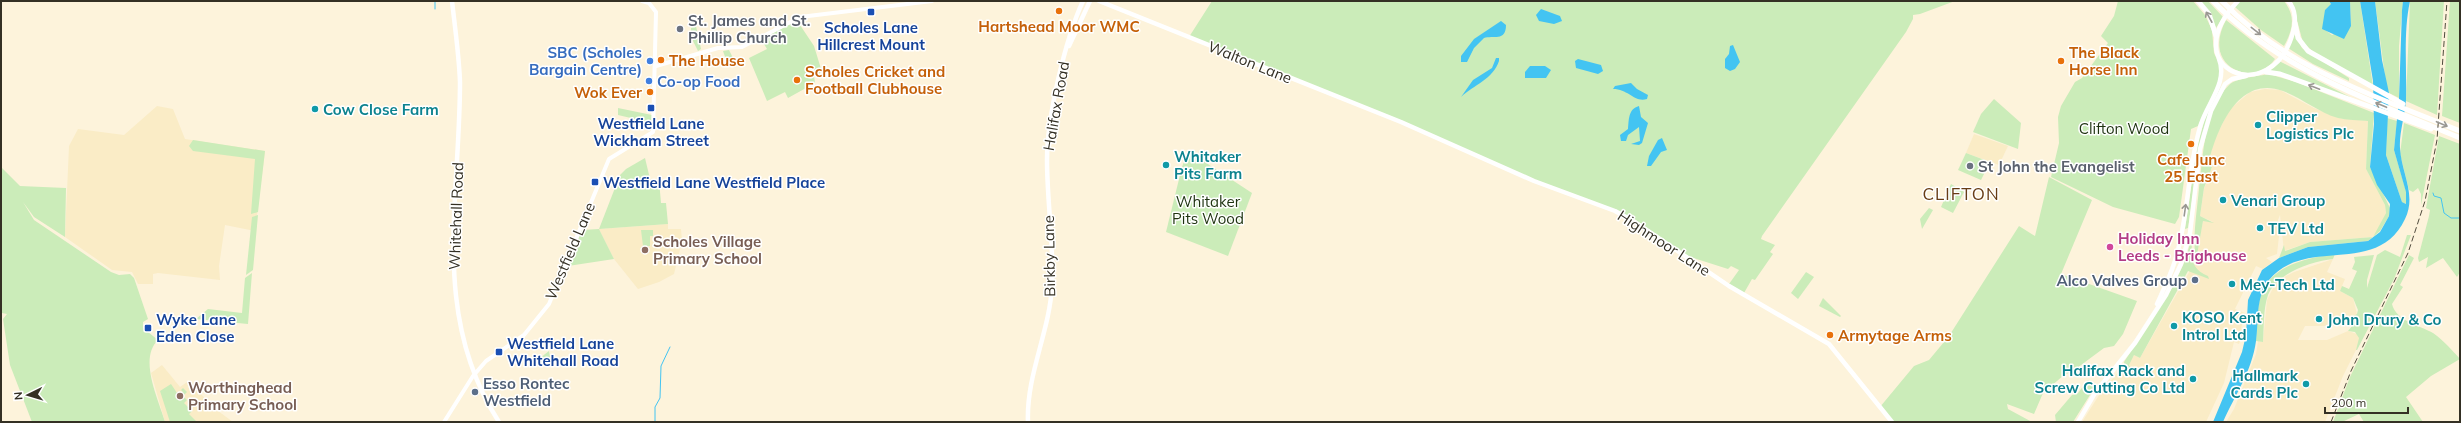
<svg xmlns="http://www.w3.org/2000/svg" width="2461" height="423" font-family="Mulish,sans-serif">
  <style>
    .built { fill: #faecc6 }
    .green { fill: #cbecb9 }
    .water { fill: #43c4f2 }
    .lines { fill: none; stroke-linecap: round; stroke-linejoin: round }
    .stream { stroke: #43c4f2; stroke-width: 1 }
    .secondary { stroke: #fff; stroke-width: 4 }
    .primary { stroke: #fff; stroke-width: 4.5 }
    .trunk { stroke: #fff; stroke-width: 4.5 }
    .motorway { stroke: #fff; stroke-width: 5 }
    .rail { stroke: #504b3d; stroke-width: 1; stroke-dasharray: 6 3; stroke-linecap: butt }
    .oneway { stroke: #9a9892 }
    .food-dot { fill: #e8710a; stroke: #fff; stroke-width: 1.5 }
    .transit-dot { fill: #1a4fb4; stroke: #fff; stroke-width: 1.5 }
    .worship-dot { fill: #6b7280; stroke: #fff; stroke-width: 1.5 }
    .shop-dot { fill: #3f7fe0; stroke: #fff; stroke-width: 1.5 }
    .culture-dot { fill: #0f9aa8; stroke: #fff; stroke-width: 1.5 }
    .hotel-dot { fill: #d1479c; stroke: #fff; stroke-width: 1.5 }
    .education-dot { fill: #8d6e63; stroke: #fff; stroke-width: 1.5 }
    .service-dot { fill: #5c6f8a; stroke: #fff; stroke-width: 1.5 }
    .labels { text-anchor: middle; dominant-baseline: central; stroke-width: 3; stroke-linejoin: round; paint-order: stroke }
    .worship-label { font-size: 15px; font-weight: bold; fill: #5b616d; stroke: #fff; text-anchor: start }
    .food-label { font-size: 15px; font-weight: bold; fill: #c56008; stroke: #fff; text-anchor: start }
    .transit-label { font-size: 15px; font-weight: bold; fill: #164399; stroke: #fff; text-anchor: start }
    .shop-label { font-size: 15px; font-weight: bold; fill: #366cbe; stroke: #fff; text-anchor: end }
    .street-label { font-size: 15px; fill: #343024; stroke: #fff }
    .culture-label { font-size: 15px; font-weight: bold; fill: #0d838f; stroke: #fff; text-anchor: start }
    .park-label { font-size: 15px; fill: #1e3310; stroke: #fff }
    .hotel-label { font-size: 15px; font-weight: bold; fill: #b23c85; stroke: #fff; text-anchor: start }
    .education-label { font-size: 15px; font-weight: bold; fill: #785e54; stroke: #fff; text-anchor: start }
    .service-label { font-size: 15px; font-weight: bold; fill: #4e5e75; stroke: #fff; text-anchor: end }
    .quarter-label { font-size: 17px; letter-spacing: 1px; fill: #673c14; stroke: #fff }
  </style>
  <rect width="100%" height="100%" fill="#fdf3db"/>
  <!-- built -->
  <g class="built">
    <polygon points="2265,89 2280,90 2314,108 2339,118 2368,121 2366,169 2385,205 2386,213 2379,228 2373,237 2310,242 2284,251 2280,215 2278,220 2280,227 2277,254 2266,258 2272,262 2263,269 2256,266 2235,309 2245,313 2241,329 2243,334 2239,344 2234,342 2224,383 2206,422 2082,422 2101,392 2120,370 2125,372 2134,355 2140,358 2196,260 2203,221 2213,222 2200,216 2204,189 2212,167 2208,165 2214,140 2230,109 2250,92"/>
    <polygon points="157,106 173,109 185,139 265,151 255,231 225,225 219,266 220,280 158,273 153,274 153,284 138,284 132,272 112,270 65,237 69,146 78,129 124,135"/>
    <polygon points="1974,134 2008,146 1999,165 1966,153"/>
    <polygon points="668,224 668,229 681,229 682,241 674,274 659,282 638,289 614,259 599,229"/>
    <polygon points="2333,259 2327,272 2345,279 2340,291 2353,298 2357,314 2343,323 2332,326 2305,326 2298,340 2327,340 2348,331 2363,336 2343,376 2325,422 2226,422 2234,409 2256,354 2258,341 2263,342 2267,300 2274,286 2282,278 2294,272"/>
    <polygon points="162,365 180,387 190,380 210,405 233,422 165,422 151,373"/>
  </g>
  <!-- green -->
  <g class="green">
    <polygon points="1212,1 1955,1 1920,14 1913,15 1913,19 1906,32 1762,236 1761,239 1775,245 1770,252 1773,254 1755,280 1752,279 1744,293 1729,284 1739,270 1731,266 1728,269 1681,254 1615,211 1566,193 1423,132 1189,37"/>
    <polygon points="2118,1 2193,1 2205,15 2212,30 2214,53 2220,66 2219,81 2198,126 2191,129 2179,217 2175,224 2113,207 2051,177 2059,143 2058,117 2061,106 2075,82 2082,78 2108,43 2101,36 2114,16"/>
    <polygon points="2199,1 2208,1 2223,17 2216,28 2211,16"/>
    <path d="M2240,1H2284C2296,16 2293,30 2284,46L2261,30L2235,7Z"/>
    <polygon points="2292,1 2329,1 2331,4 2324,29 2332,35 2351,26 2350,1 2360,1 2373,86 2315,53 2303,43"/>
    <polygon points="2375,1 2403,1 2399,46 2399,98 2389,93 2386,84"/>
    <polygon points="2410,1 2444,1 2437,115 2406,101"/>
    <polygon points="2450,1 2460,1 2460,123 2442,116"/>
    <path d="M2226,20L2275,59C2255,89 2200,68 2226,20Z"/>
    <polygon points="794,22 798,22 814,46 822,72 814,76 815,83 788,98 785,92 767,101 749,58 767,49 761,39"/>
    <polygon points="696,26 701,49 698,51 691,37 691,28"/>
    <polygon points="2295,34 2302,48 2349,78 2349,81 2313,64 2288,48"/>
    <polygon points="729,50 735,62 728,65 723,51"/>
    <polygon points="2279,61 2350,97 2350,98 2270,71"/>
    <path d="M2269,74L2296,82L2374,113L2370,167L2390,208L2389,216L2380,231L2368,241L2308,247L2279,258L2284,245L2285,251L2310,242L2373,237L2386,213L2385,205L2366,169L2368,121C2358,120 2347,120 2338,118C2318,112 2302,98 2283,91C2237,74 2216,132 2208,165L2212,167L2204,188L2200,216L2214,223L2203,221L2196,261C2192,238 2197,212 2199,188C2203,157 2204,109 2229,85C2236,78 2259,76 2269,74Z"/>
    <polygon points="2221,86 2202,134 2188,228 2185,229 2197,146 2205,118"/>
    <polygon points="1994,99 2021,123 2018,149 1973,132 1981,114"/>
    <polygon points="618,108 652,115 652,123 618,115"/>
    <polygon points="2387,118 2397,121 2394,150 2406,191 2406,204 2402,202 2386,155"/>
    <polygon points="2404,123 2435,135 2421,205 2421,194 2418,188 2413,192 2409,190 2400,154"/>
    <polygon points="2439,136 2460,144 2460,272 2457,277 2443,258 2426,268 2428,257 2419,262 2418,258 2429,216 2430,210 2426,208"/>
    <polygon points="193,140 265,151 258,212 251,214 255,159 193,151 189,146"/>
    <polygon points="1188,151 1252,193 1228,256 1166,232 1182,167"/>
    <polygon points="1966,153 1990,162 1981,180 1958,170"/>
    <polygon points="645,158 651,183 659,180 661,203 666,203 668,224 599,229 614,259 568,266 582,230 599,229 620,175 626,169"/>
    <path d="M1,167L20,186L66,188L65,237L34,217L23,202L34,220L111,272L119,275L130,274L134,278L148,319L143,322V328L158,340C138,359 159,400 165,422H32L10,365L3,319L7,314L2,313L1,309Z"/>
    <polygon points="2049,177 2092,200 2061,274 2137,301 2123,334 2114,346 2104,348 2073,371 2064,375 2043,393 2034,414 2007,404 2008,409 2032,422 1892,422 1880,407 1914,366 1929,360 1949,336 2019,226 2035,236"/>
    <polygon points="1951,184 1964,192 1953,213 1941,207"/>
    <polygon points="1929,208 1933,210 1922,229 1920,219"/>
    <polygon points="258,215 253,270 246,275 252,217"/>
    <polygon points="641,230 653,230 653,236 650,236 650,246 643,246"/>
    <polygon points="2407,235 2411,235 2394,279 2357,350 2356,350 2359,338 2355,332 2348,331 2353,325 2351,322 2343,323 2357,314 2358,310 2353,298 2340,291 2342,286 2349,289 2357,271 2352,269 2355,262 2354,257 2374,255 2367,280 2367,288 2377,255 2385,250 2400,257"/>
    <path d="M2192,236C2192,254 2188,268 2208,276L2209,279L2188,271L2140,358L2134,355L2129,365L2132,370L2125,367L2124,362L2174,285L2186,258Z"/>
    <path d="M2335,254L2333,259C2312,261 2277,273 2268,295C2263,309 2264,328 2263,342L2256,341C2257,327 2257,311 2260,298C2269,265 2307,258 2335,254Z"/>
    <path d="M2409,255L2414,258L2400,285L2403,287L2392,304C2396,321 2419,325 2433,333C2443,340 2452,350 2460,359L2431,376L2406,397L2423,422H2364L2359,414L2342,422H2333L2350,377Z"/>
    <polygon points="1806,272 1814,277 1798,299 1791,293"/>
    <polygon points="252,273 248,324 196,319 208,309 242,313 245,278"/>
    <polygon points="1823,298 1841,316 1840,317 1819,306"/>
    <polygon points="549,351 551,364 531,365"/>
    <polygon points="2088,380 2095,387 2073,422 2056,422 2055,415 2072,395 2078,393"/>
    <polygon points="171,384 179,396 183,392 181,390 183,388 187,392 183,396 187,400 184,403 192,411 189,414 197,422 170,422 160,391"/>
  </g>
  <!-- water -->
  <g class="water">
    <polygon points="2329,1 2350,1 2351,26 2344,39 2322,29 2325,10 2331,4"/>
    <path d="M2360,1H2375L2382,60L2389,93L2386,155L2402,202L2406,204V192L2394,150L2399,98L2402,10L2403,1H2410C2403,33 2407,68 2406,100C2405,116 2399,133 2400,148C2401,172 2417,195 2405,219C2377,278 2306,235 2269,280C2255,298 2259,321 2256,341C2252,371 2235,395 2223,422H2213L2242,352L2246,335L2248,300L2262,270L2279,258L2308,247L2368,241L2380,232L2389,216L2390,204L2377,185L2370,167L2374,124L2373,81Z"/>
    <polygon points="1541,9 1560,16 1562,21 1554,24 1539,21 1536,15"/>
    <path d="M1501,21L1506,25C1506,42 1493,35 1484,38L1474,48L1467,62H1461V56L1474,39Z"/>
    <polygon points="1733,45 1740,62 1735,69 1730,71 1725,68 1725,59 1729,54 1730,46"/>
    <path d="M1496,58H1499V61C1493,79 1474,85 1461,97L1473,80L1492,68Z"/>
    <polygon points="1578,59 1601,65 1603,71 1598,74 1576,68 1575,61"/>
    <polygon points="1530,66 1545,66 1551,70 1546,78 1525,78 1525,72"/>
    <path d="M1631,83L1637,89L1648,95L1647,99C1634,103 1629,89 1613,89L1615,86Z"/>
    <path d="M1639,106L1641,117L1648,123L1642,143L1639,145L1631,144L1640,141L1639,127L1628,135L1626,141H1621L1620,135L1628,129C1629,120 1628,109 1639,106Z"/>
    <polygon points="1662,138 1667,150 1661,152 1651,166 1647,166 1649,156 1658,140"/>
  </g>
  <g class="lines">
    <!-- stream -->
    <g class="stream">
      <polyline points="435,1 435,9"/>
      <polyline points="2433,193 2434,196 2441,198 2444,213 2451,218 2460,218"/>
      <polyline points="655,422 655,407 660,398 661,366 670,347"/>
      <polyline points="1399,422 1402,422"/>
    </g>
    <!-- secondary -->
    <g class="secondary">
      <polyline points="656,66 718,48 742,47 800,17 932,1"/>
      <polyline points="444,422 473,376 486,361 524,335 549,304 609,159 653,132 656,12 649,3 642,1"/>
    </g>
    <!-- primary -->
    <g class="primary">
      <polyline points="1099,1 1401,122 1534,181 1615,211 1635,222 1729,286 1829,344 1892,422"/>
      <polyline points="1069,46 1090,1"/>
      <path d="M2157,304C2166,284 2176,264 2180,241C2189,203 2189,162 2201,124C2208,102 2228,82 2219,59"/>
      <path d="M1028,422C1026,375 1050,331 1052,285C1054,244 1047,202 1047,160C1047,117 1065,40 1083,1"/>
      <polyline points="2078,422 2095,393 2135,343 2166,295 2181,264 2190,233 2200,149 2211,111 2225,84 2232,79 2246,76"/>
    </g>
    <!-- trunk -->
    <g class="trunk">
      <path d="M452,1C455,28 459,55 460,82C460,201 430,315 499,422"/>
      <path d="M2238,1C2172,70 2273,110 2293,32C2296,22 2296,9 2288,1"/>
    </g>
    <!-- motorway -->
    <g class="motorway">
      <polyline points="2198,1 2209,14 2216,36"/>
      <path d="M2213,1C2280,71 2373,101 2460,138"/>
      <path d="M2222,1C2285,68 2378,97 2460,131"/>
      <polyline points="2295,23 2298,38 2308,51 2403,104"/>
      <polyline points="2266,72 2280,74 2431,129"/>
    </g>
    <!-- rail -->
    <polyline class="rail" points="2331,422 2351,371 2408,253 2425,201 2437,140 2447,1"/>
  </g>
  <!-- one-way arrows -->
  <defs><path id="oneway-shaft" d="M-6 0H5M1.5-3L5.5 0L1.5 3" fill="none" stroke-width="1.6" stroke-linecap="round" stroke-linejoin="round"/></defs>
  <g class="oneway">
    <use href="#oneway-shaft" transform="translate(2209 17) rotate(-119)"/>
    <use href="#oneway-shaft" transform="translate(2256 31) rotate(38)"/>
    <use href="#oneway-shaft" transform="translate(2314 87) rotate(-159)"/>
    <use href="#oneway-shaft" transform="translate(2381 105) rotate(-157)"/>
    <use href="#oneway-shaft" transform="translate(2442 124) rotate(23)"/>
    <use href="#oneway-shaft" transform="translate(2185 210) rotate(-82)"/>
  </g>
  <!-- markers -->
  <g class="food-dot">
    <circle cx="1059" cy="11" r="4"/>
    <circle cx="661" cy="60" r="4"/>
    <circle cx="2061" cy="61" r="4"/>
    <circle cx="797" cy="80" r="4"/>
    <circle cx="650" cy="92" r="4"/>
    <circle cx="2191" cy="144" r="4"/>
    <circle cx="1830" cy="335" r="4"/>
  </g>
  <g class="transit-dot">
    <rect x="867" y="8" width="8" height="8" rx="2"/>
    <rect x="647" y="104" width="8" height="8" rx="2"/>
    <rect x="591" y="178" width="8" height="8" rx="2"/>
    <rect x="144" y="324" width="8" height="8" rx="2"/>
    <rect x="495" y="348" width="8" height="8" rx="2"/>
  </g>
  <g class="worship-dot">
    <circle cx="680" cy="29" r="4"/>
    <circle cx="1970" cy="166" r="4"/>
  </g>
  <g class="shop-dot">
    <circle cx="650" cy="61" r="4"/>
    <circle cx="649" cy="81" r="4"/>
  </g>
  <g class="culture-dot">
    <circle cx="315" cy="109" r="4"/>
    <circle cx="2258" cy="125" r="4"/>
    <circle cx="1166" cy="165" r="4"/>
    <circle cx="2223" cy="200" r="4"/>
    <circle cx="2260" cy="228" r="4"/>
    <circle cx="2232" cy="284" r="4"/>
    <circle cx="2319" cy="319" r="4"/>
    <circle cx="2174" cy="326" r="4"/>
    <circle cx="2193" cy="379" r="4"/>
    <circle cx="2306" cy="384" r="4"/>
  </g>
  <circle class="hotel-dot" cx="2110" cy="247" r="4"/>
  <g class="education-dot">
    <circle cx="645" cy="250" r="4"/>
    <circle cx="180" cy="396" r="4"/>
  </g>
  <g class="service-dot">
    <circle cx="2195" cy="280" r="4"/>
    <circle cx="475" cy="392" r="4"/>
  </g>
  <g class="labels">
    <!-- worship labels -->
    <g class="worship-label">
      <text x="688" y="20">St. James and St.<tspan x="688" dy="17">Phillip Church</tspan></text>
      <text x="1978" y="166">St John the Evangelist</text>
    </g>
    <!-- food labels -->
    <g class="food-label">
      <text x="1059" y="26" text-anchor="middle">Hartshead Moor WMC</text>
      <text x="2069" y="52">The Black<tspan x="2069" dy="17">Horse Inn</tspan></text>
      <text x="669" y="60">The House</text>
      <text x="805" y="71">Scholes Cricket and<tspan x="805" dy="17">Football Clubhouse</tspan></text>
      <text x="642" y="92" text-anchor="end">Wok Ever</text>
      <text x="2191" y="159" text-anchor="middle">Cafe Junc<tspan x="2191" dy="17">25 East</tspan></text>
      <text x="1838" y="335">Armytage Arms</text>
    </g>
    <!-- transit labels -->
    <g class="transit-label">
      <text x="871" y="27" text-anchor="middle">Scholes Lane<tspan x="871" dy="17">Hillcrest Mount</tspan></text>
      <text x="651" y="123" text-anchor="middle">Westfield Lane<tspan x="651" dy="17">Wickham Street</tspan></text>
      <text x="603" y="182">Westfield Lane Westfield Place</text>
      <text x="156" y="319">Wyke Lane<tspan x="156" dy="17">Eden Close</tspan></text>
      <text x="507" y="343">Westfield Lane<tspan x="507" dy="17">Whitehall Road</tspan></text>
    </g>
    <!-- shop labels -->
    <g class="shop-label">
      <text x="642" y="52">SBC (Scholes<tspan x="642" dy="17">Bargain Centre)</tspan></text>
      <text x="657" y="81" text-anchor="start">Co-op Food</text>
    </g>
    <!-- street labels -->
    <g class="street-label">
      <text transform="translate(1250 62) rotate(22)">Walton Lane</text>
      <text transform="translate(1056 106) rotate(-80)">Halifax Road</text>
      <text transform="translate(456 216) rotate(-88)">Whitehall Road</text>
      <text transform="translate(1664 243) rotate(33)">Highmoor Lane</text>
      <text transform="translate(570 251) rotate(-67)">Westfield Lane</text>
      <text transform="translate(1049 256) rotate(-91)">Birkby Lane</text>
    </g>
    <!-- culture labels -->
    <g class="culture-label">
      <text x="323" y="109">Cow Close Farm</text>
      <text x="2266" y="116">Clipper<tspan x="2266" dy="17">Logistics Plc</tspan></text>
      <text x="1174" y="156">Whitaker<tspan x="1174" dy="17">Pits Farm</tspan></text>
      <text x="2231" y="200">Venari Group</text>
      <text x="2268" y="228">TEV Ltd</text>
      <text x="2240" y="284">Mey-Tech Ltd</text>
      <text x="2182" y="317">KOSO Kent<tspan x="2182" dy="17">Introl Ltd</tspan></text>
      <text x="2327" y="319">John Drury &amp; Co</text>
      <text x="2185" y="370" text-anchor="end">Halifax Rack and<tspan x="2185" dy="17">Screw Cutting Co Ltd</tspan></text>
      <text x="2298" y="375" text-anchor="end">Hallmark<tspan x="2298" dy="17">Cards Plc</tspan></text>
    </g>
    <!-- park labels -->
    <g class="park-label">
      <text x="2124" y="128">Clifton Wood</text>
      <text x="1208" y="201">Whitaker<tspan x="1208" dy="17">Pits Wood</tspan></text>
    </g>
    <!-- hotel labels -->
    <g class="hotel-label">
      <text x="2118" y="238">Holiday Inn<tspan x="2118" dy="17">Leeds - Brighouse</tspan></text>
    </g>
    <!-- education labels -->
    <g class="education-label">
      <text x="653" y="241">Scholes Village<tspan x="653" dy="17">Primary School</tspan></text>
      <text x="188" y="387">Worthinghead<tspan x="188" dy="17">Primary School</tspan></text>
    </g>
    <!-- service labels -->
    <g class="service-label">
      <text x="2187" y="280">Alco Valves Group</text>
      <text x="483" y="383" text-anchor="start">Esso Rontec<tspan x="483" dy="17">Westfield</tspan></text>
    </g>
    <!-- quarter labels -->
    <g class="quarter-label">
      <text x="1961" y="193">CLIFTON</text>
    </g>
  </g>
  <!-- border -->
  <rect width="2461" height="423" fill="none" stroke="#343024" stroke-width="4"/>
  <!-- north arrow -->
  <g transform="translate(28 395) rotate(265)" stroke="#ffffff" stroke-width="3" paint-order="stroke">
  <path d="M0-3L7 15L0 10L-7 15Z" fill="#343024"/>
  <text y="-6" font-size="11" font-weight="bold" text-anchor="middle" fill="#343024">N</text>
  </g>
  <!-- scale -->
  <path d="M2325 407v6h83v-6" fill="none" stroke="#343024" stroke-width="2"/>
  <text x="2331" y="407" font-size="12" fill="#343024" stroke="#ffffff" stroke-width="3" paint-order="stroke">200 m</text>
</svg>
